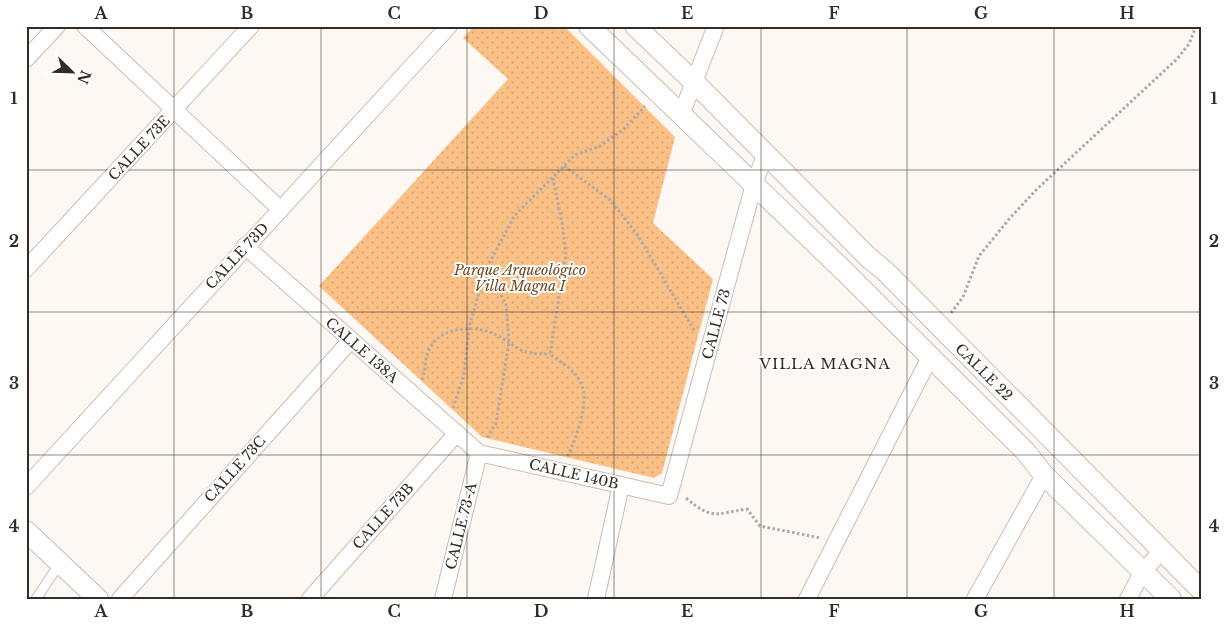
<svg xmlns="http://www.w3.org/2000/svg" width="1228" height="625" font-family="'Libre Baskerville',serif">
  <style>
    .park { fill: url(#park-dots) }
    .lines { fill: none; stroke-linecap: round; stroke-linejoin: round }
    .service-casing { stroke: #cabdb2; stroke-width: 11 }
    .minor-casing { stroke: #cabdb2; stroke-width: 18 }
    .tertiary-casing { stroke: #cabdb2; stroke-width: 22 }
    .path { stroke: #b0aaa6; stroke-width: 3; stroke-dasharray: 2.5 2.5; stroke-linecap: butt }
    .service { stroke: #fff; stroke-width: 9 }
    .minor { stroke: #fff; stroke-width: 16 }
    .tertiary { stroke: #fff; stroke-width: 20 }
    .grid { fill: none; stroke: #312c28; stroke-width: 1; stroke-opacity: 0.55 }
    .labels { text-anchor: middle; dominant-baseline: central; stroke-width: 4; stroke-linejoin: round; paint-order: stroke }
    .street-label { font-size: 14px; fill: #312c28; stroke: #fff }
    .park-label { font-size: 14px; font-style: italic; fill: #734a1d; stroke: #fff }
    .neighbourhood-label { font-size: 15px; letter-spacing: 1px; fill: #312c28; stroke: #fff }
    .neatline { fill: none; stroke: #312c28; stroke-width: 2 }
    .grid-label { font-size: 16px; text-anchor: middle; font-weight: bold; fill: #312c28 }
  </style>
  <defs>
    <pattern id="park-dots" width="8" height="8" patternUnits="userSpaceOnUse" patternTransform="scale(1.25)"><rect width="8" height="8" fill="#fbc085"/><path d="M2 2h.1M6 6h.1" fill="none" stroke="#d8a573" stroke-width="1.8" stroke-linecap="round"/></pattern>
  </defs>
  <rect width="100%" height="100%" fill="#fef8f4"/>
  <!-- park -->
  <polygon class="park" points="474,26 564,26 675,137 653,223 713,279 662,473 654,478 482,437 319,286 508,79 463,38"/>
  <g class="lines">
    <defs>
      <polyline id="service" points="36,599 60,563"/>
      <g id="minor">
        <polyline points="85,26 280,209"/>
        <polyline points="26,59 57,26"/>
        <polyline points="681,115 716,26"/>
        <polyline points="245,246 479,453 669,496 754,184 766,153"/>
        <polyline points="26,269 251,26"/>
        <polyline points="26,487 449,26"/>
        <polyline points="120,599 351,340"/>
        <polyline points="310,599 457,433"/>
        <polyline points="443,599 479,453"/>
        <polyline points="596,599 621,485"/>
        <polyline points="807,599 930,357"/>
        <polyline points="975,599 1044,475"/>
        <polyline points="1128,599 1143,571 1162,551"/>
      </g>
      <g id="tertiary">
        <polyline points="589,26 843,270 1025,451 1044,475 1171,599"/>
        <polyline points="635,26 694,82 869,258 885,271 1202,591"/>
        <polyline points="26,531 98,599"/>
      </g>
    </defs>
    <!-- service casing -->
    <use href="#service" class="service-casing"/>
    <!-- minor casing -->
    <use href="#minor" class="minor-casing"/>
    <!-- tertiary casing -->
    <use href="#tertiary" class="tertiary-casing"/>
    <!-- path -->
    <g class="path">
      <polyline points="564,166 610,200 637,234 695,332"/>
      <path d="M553,178L562,223L566,254L550,354C562,363 574,369 581,383C590,401 576,440 567,457"/>
      <polyline points="486,269 506,304 509,342 496,423 487,438"/>
      <polyline points="951,313 963,297 979,256 1010,218 1036,190 1177,59 1189,44 1196,26"/>
      <path d="M422,380C426,370 424,359 429,350C433,340 442,334 452,331C474,326 488,329 507,341C512,344 518,349 523,351C533,354 541,354 550,354"/>
      <polyline points="453,408 464,375 469,327 486,269 515,215 575,155 600,146 624,129 645,106"/>
      <path d="M686,498C712,520 715,514 747,509L760,526L821,538"/>
    </g>
    <!-- service -->
    <use href="#service" class="service"/>
    <!-- minor -->
    <use href="#minor" class="minor"/>
    <!-- tertiary -->
    <use href="#tertiary" class="tertiary"/>
  </g>
  <!-- grid -->
  <path class="grid" d="M174,26V599M321,26V599M467,26V599M614,26V599M761,26V599M907,26V599M1054,26V599M26,170H1202M26,312H1202M26,455H1202"/>
  <g class="labels">
    <!-- street labels -->
    <g class="street-label">
      <text transform="translate(139 148) rotate(-47)">CALLE 73E</text>
      <text transform="translate(237 256) rotate(-47)">CALLE 73D</text>
      <text transform="translate(716 324) rotate(-75)">CALLE 73</text>
      <text transform="translate(362 350) rotate(41)">CALLE 138A</text>
      <text transform="translate(984 372) rotate(45)">CALLE 22</text>
      <text transform="translate(235 469) rotate(-48)">CALLE 73C</text>
      <text transform="translate(574 474) rotate(13)">CALLE 140B</text>
      <text transform="translate(383 516) rotate(-48)">CALLE 73B</text>
      <text transform="translate(461 526) rotate(-76)">CALLE 73-A</text>
    </g>
    <!-- park labels -->
    <g class="park-label">
      <text x="520" y="270">Parque Arqueológico<tspan x="520" dy="16">Villa Magna I</tspan></text>
    </g>
    <!-- neighbourhood labels -->
    <g class="neighbourhood-label">
      <text x="825" y="363">VILLA MAGNA</text>
    </g>
  </g>
  <!-- border -->
  <rect width="1228" height="625" fill="none" stroke="#ffffff" stroke-width="55"/>
  <!-- north arrow -->
  <g transform="translate(72 72) rotate(113)" stroke="#ffffff" stroke-width="4" paint-order="stroke">
  <path d="M0-4L9 19L0 12L-9 19Z" fill="#312c28"/>
  <text y="-8" font-size="14" font-weight="bold" text-anchor="middle" fill="#312c28">N</text>
  </g>
  <rect x="28" y="28" width="1172" height="570" class="neatline"/>
  <g class="grid-label">
    <text x="101" y="19">A</text>
    <text x="247" y="19">B</text>
    <text x="394" y="19">C</text>
    <text x="541" y="19">D</text>
    <text x="687" y="19">E</text>
    <text x="834" y="19">F</text>
    <text x="981" y="19">G</text>
    <text x="1127" y="19">H</text>
    <text x="14" y="104">1</text>
    <text x="1214" y="104">1</text>
    <text x="14" y="247">2</text>
    <text x="1214" y="247">2</text>
    <text x="14" y="389">3</text>
    <text x="1214" y="389">3</text>
    <text x="14" y="532">4</text>
    <text x="1214" y="532">4</text>
    <text x="101" y="617">A</text>
    <text x="247" y="617">B</text>
    <text x="394" y="617">C</text>
    <text x="541" y="617">D</text>
    <text x="687" y="617">E</text>
    <text x="834" y="617">F</text>
    <text x="981" y="617">G</text>
    <text x="1127" y="617">H</text>
  </g>
</svg>
